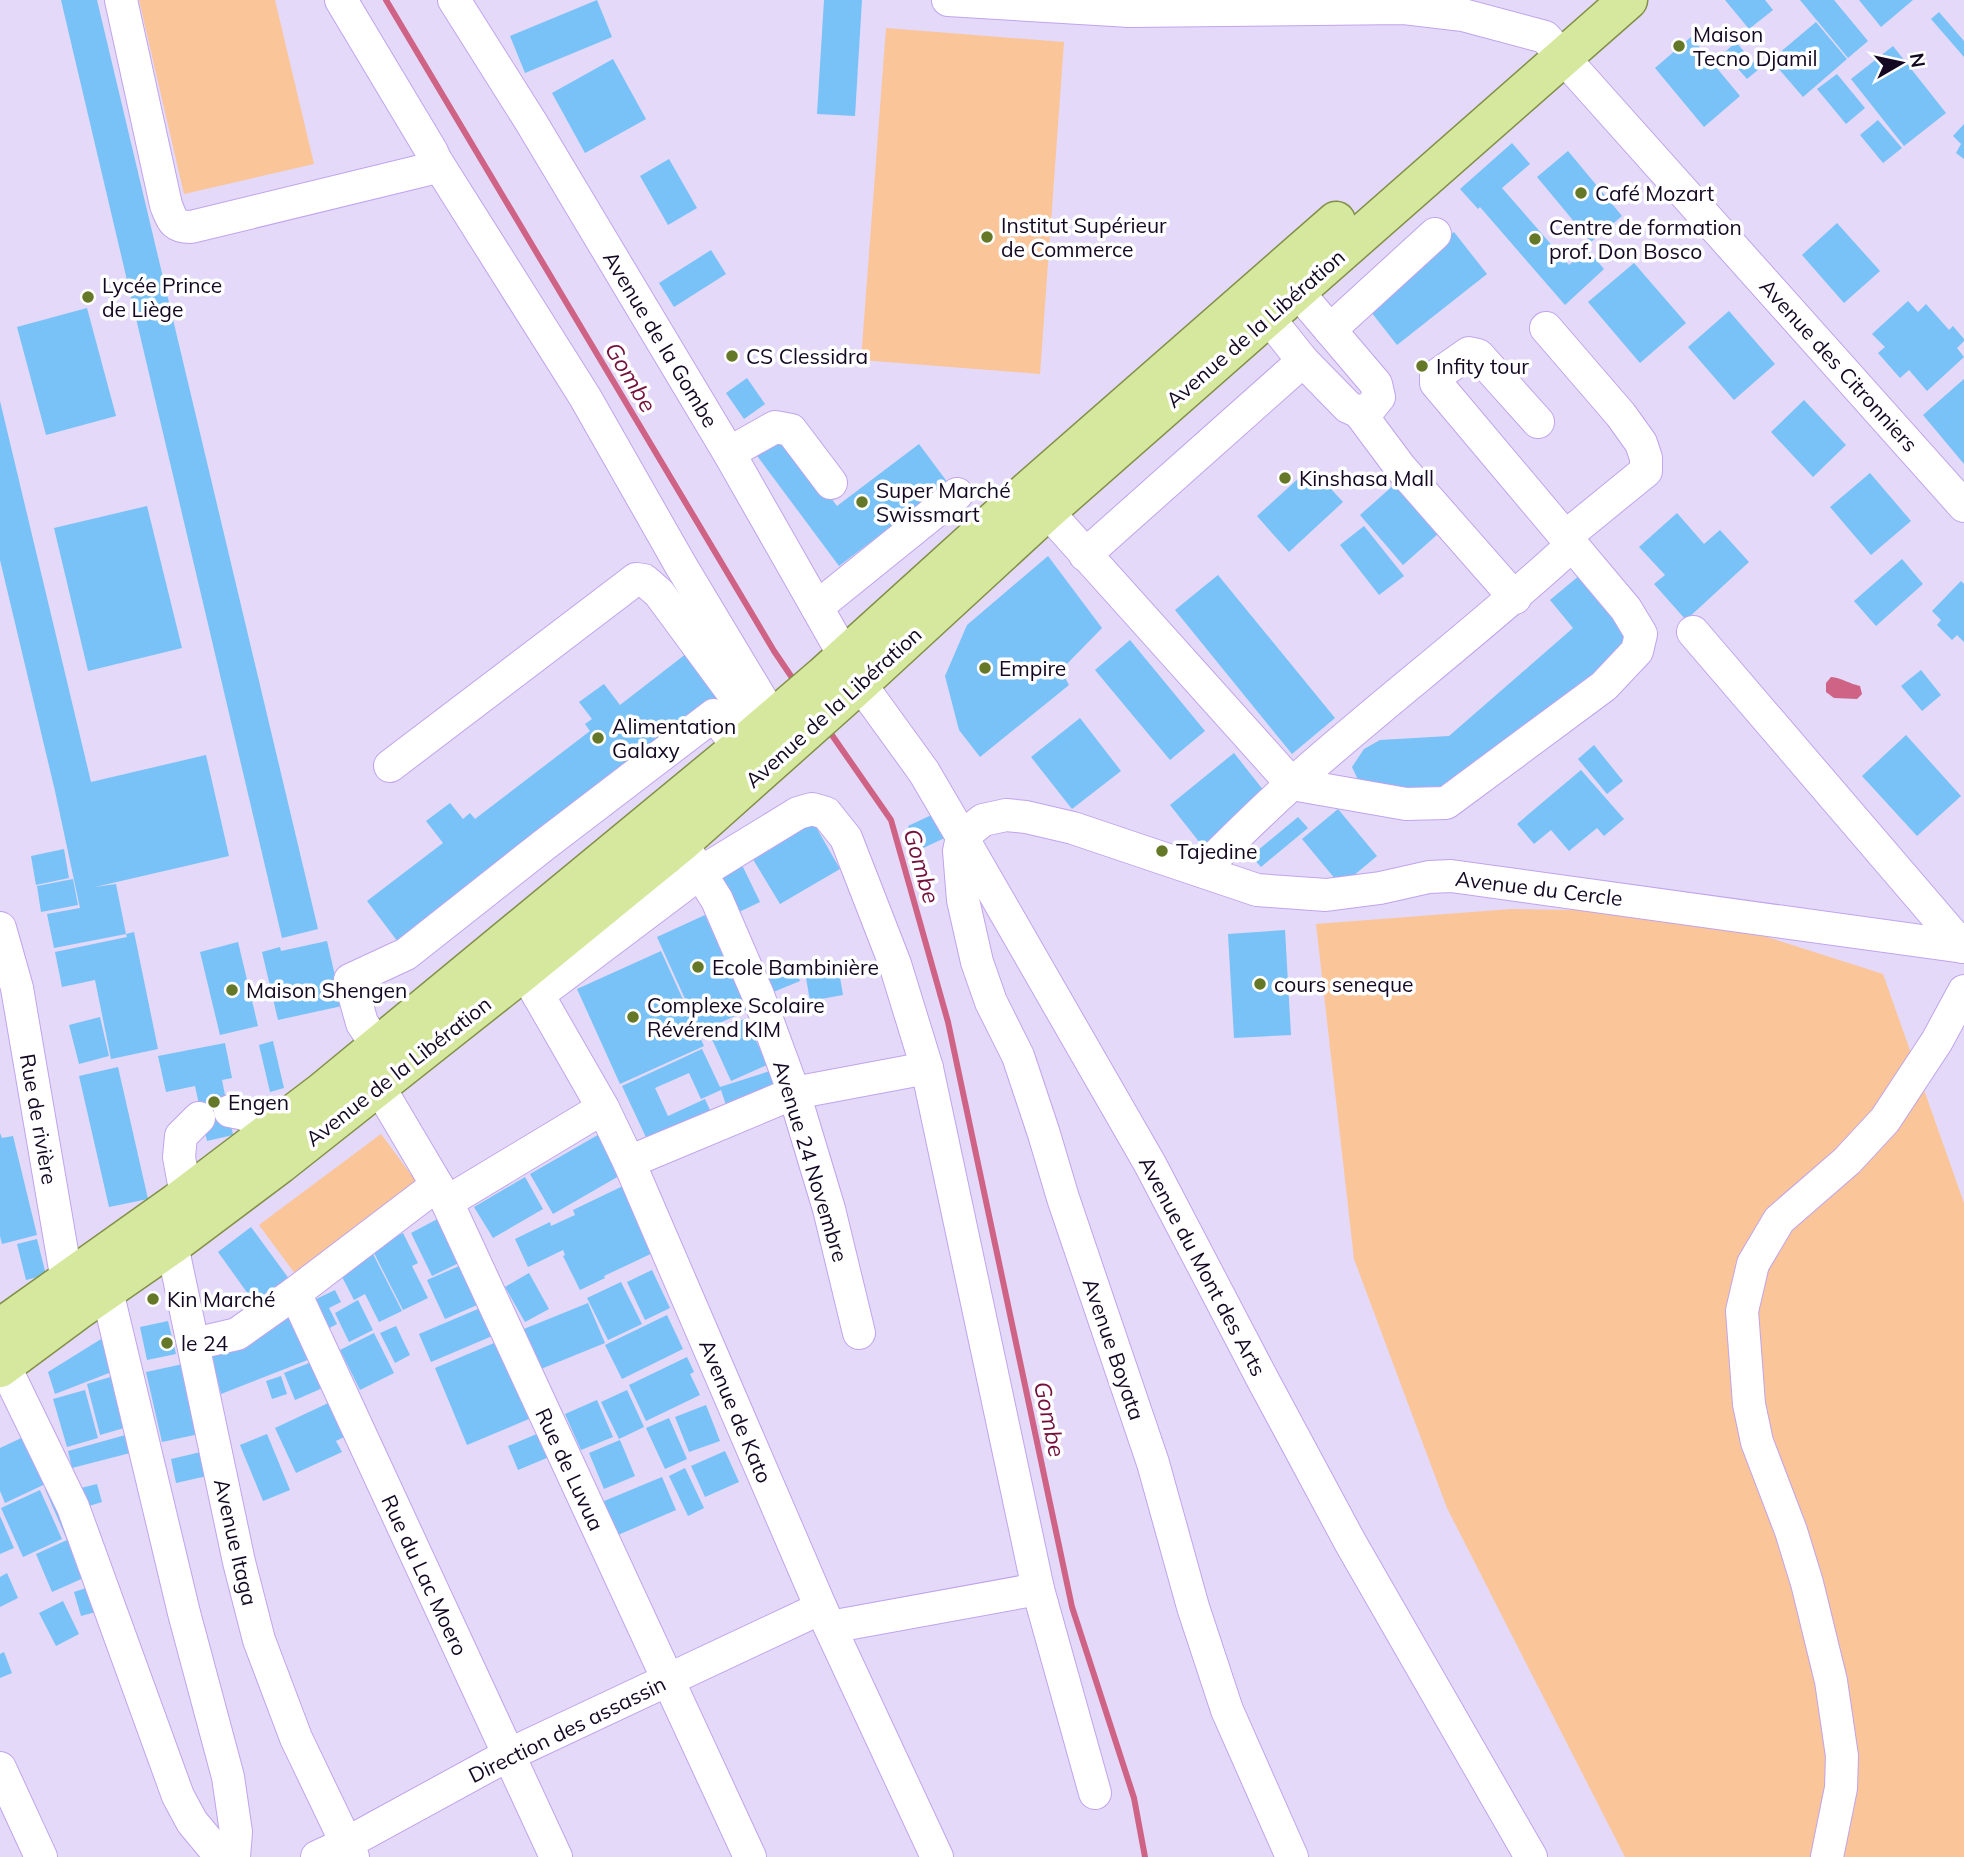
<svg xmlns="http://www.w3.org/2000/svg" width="1964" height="1857" font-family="Mulish,sans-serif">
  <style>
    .green { fill: #fac598 }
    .water { fill: #cf6386 }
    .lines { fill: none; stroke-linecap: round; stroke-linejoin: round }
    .stream { stroke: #cf6386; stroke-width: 6 }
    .building { fill: #78c2f7 }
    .minor-casing { stroke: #c0a4ed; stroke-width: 34 }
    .major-casing { stroke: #809047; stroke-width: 41 }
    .minor { stroke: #fff; stroke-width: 32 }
    .major { stroke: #d6e89d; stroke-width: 38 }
    .poi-dot { fill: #657828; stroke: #fff; stroke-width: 2.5 }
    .labels { text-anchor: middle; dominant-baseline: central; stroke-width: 7; stroke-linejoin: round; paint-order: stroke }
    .poi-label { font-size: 21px; fill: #140822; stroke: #fff; text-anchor: start }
    .street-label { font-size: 21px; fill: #140822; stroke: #fff }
    .water-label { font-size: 23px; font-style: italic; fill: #74103b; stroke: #fff }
  </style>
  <rect width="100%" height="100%" fill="#e4d9f8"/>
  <!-- green -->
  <g class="green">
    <polygon points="139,0 275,0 314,164 184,194"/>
    <polygon points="886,28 1064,42 1040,374 861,360"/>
    <polygon points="1511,909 1689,912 1883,974 1964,1203 1964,1857 1625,1857 1447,1508 1354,1259 1316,924"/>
    <polygon points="381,1134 421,1188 299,1279 259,1225"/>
  </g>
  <!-- water -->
  <path class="water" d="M1831,677C1842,678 1850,684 1860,686L1862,694L1857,699L1834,698L1826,692V683Z"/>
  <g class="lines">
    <!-- stream -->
    <g class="stream">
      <polyline points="386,0 774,651 795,682"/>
      <polyline points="827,728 891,820 948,1022 1072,1607 1134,1798 1145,1857"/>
    </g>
  </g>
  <!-- building -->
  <g class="building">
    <polygon points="61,0 97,0 318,929 282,938"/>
    <polygon points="597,0 612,37 525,73 510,36"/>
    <polygon points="824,0 862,0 855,116 817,114"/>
    <polygon points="1725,0 1765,0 1773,10 1749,29"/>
    <polygon points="1800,0 1834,0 1868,41 1848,58"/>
    <polygon points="1859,0 1913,0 1881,27"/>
    <polygon points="1939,12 1964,41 1964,57 1931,19"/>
    <polygon points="1816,22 1847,59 1803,97 1771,60"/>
    <polygon points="1691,37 1740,96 1704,127 1655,68"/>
    <polygon points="1736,42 1759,69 1747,79 1724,53"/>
    <polygon points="1893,46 1946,113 1904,146 1851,79"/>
    <polygon points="613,59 646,119 585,153 552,93"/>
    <polygon points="1837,74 1865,108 1846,124 1817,89"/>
    <polygon points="1878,120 1902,148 1883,163 1860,135"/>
    <polygon points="1964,124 1964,159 1956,153 1961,144 1953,136"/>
    <polygon points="1512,143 1530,164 1502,188 1569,265 1587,249 1604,269 1565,305 1480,207 1478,209 1460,189"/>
    <polygon points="1568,151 1622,216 1591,242 1537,177"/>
    <polygon points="669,159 697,208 668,225 640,176"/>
    <polygon points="1837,223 1880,271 1844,303 1802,255"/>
    <polygon points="1454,232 1487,274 1397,345 1364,303"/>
    <polygon points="711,250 726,274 674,307 659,283"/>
    <polygon points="1634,263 1686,323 1640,363 1588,302"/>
    <polygon points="1908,301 1918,312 1926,304 1949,330 1953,326 1964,339 1964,341 1957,348 1964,357 1927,391 1909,370 1900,378 1878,353 1885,347 1872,334"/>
    <polygon points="87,308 116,416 46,435 17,327"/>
    <polygon points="1729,311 1775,364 1734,400 1688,347"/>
    <polygon points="747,378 765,404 744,419 726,393"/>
    <polygon points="1964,379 1964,464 1923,415"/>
    <polygon points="1804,400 1846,445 1813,477 1771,432"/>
    <polygon points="0,401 91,782 206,755 229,856 95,887 116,884 126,934 54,948 47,914 80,908 55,791 0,560"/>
    <polygon points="782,433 837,506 919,444 948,483 839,566 755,453"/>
    <polygon points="1311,467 1343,502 1289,552 1257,516"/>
    <polygon points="1870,473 1911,521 1871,555 1830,507"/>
    <polygon points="1396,483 1439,533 1403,565 1360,515"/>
    <polygon points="147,506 182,648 88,671 54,528"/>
    <polygon points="1677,513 1704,544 1720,530 1749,562 1686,620 1654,584 1665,575 1639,547"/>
    <polygon points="1364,526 1404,576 1379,595 1340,545"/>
    <polygon points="1048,556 1102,628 1061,670 1069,685 980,757 959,730 945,676 967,625"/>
    <polygon points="1902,559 1923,584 1876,626 1854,601"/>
    <polygon points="1586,570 1639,636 1466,786 1383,788 1359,782 1352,767 1364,749 1380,740 1449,736 1573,628 1550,600"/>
    <polygon points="1218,575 1335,718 1292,754 1175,610"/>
    <polygon points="1961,581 1964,584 1964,642 1957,635 1952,640 1937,625 1941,620 1932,611"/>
    <polygon points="1130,640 1205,731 1170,760 1095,670"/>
    <polygon points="691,650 727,697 401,946 367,901 443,843 426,821 450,803 463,819 470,813 475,819 590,731 585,724 592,719 579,702 604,684 620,705"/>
    <polygon points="1921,670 1941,695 1922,711 1901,686"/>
    <polygon points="1080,718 1121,771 1072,809 1031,757"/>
    <polygon points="1906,735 1961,796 1917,836 1862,776"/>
    <polygon points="1594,745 1623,781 1607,794 1578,759"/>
    <polygon points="1234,753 1268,796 1204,848 1170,805"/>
    <polygon points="1581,770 1624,819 1604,836 1597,828 1569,851 1551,830 1534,844 1517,824"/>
    <polygon points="1338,809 1377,856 1341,886 1302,839"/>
    <polygon points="940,811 951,835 919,850 908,826"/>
    <polygon points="1298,817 1308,828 1261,867 1251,856"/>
    <polygon points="812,820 840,869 780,904 751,856"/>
    <polygon points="64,849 69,878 36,885 31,856"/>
    <polygon points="742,865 760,902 737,913 720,875"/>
    <polygon points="73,879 78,905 41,912 37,886"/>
    <polygon points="705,915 748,1010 700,1032 657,937"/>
    <polygon points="1285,930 1291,1035 1234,1038 1228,934"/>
    <polygon points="134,932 158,1049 111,1059 95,980 62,987 55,952 127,937 126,934"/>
    <polygon points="327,941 342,1006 278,1020 262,952 280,947 281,951"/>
    <polygon points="238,942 258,1026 220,1035 200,952"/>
    <polygon points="661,951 704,1046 620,1084 577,989"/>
    <polygon points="837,960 843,995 810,1001 804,966"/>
    <polygon points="794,966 800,981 771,993 764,978"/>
    <polygon points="100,1017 109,1056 79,1064 69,1025"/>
    <polygon points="746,1018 767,1065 731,1081 710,1035"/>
    <polygon points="273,1041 284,1088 270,1092 259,1045"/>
    <polygon points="225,1043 232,1078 222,1080 233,1135 207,1141 195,1086 166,1092 158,1056"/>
    <polygon points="702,1049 720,1087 773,1070 781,1094 728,1111 721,1090 701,1099 689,1073 655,1088 668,1116 705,1099 714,1119 651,1148 622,1086"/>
    <polygon points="118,1067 148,1199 109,1207 79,1076"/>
    <polygon points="603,1132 626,1172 553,1214 530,1174"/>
    <polygon points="0,1133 2,1138 13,1136 37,1235 2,1244 0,1236"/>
    <polygon points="525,1177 543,1209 493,1238 474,1207"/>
    <polygon points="625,1185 657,1251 604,1276 605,1278 580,1290 563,1256 565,1255 563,1250 528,1267 515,1239 550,1222 551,1226 575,1215 573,1210"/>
    <polygon points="445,1215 467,1259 432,1276 411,1233"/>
    <polygon points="251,1227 295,1287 261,1312 218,1252"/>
    <polygon points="403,1233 418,1263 412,1266 428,1298 403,1310 372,1249"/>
    <polygon points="37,1239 46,1275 26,1280 17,1244"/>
    <polygon points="373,1254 402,1311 379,1322 365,1294 354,1300 339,1271"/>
    <polygon points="466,1263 484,1302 445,1319 427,1280"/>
    <polygon points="652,1270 670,1308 645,1320 627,1282"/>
    <polygon points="529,1273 549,1309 525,1322 505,1287"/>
    <polygon points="621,1282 642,1324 608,1340 587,1298"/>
    <polygon points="335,1290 341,1302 329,1308 337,1324 324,1331 310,1302"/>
    <polygon points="358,1300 373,1330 349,1342 335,1313"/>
    <polygon points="588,1303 605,1343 536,1371 519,1331"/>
    <polygon points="485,1306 497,1334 431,1362 419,1334"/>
    <polygon points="297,1307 318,1356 221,1394 212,1357"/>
    <polygon points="667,1315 683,1349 622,1379 605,1345"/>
    <polygon points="168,1321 176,1354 147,1360 140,1327"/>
    <polygon points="396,1326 410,1355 395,1363 380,1333"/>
    <polygon points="114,1331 122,1368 55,1394 48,1372"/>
    <polygon points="374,1333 394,1373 360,1390 340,1350"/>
    <polygon points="506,1338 536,1416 467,1445 435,1368"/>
    <polygon points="687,1357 694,1372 690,1374 700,1395 646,1421 629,1385"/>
    <polygon points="314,1361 325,1387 295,1400 284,1373"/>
    <polygon points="183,1364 199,1434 162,1442 146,1372"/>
    <polygon points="117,1375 131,1426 100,1435 87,1384"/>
    <polygon points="281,1376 287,1394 272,1399 266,1381"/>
    <polygon points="85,1390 98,1438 67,1447 53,1399"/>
    <polygon points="627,1390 644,1427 619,1439 601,1402"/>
    <polygon points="339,1398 354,1432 336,1441 342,1452 296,1473 275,1428"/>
    <polygon points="597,1400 613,1437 581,1450 565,1414"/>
    <polygon points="706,1405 720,1441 689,1452 675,1417"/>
    <polygon points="669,1418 687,1459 665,1469 646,1428"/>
    <polygon points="544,1431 554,1455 518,1470 508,1446"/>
    <polygon points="34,1432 56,1479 5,1503 0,1491 0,1448"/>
    <polygon points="129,1434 134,1452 72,1468 68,1451"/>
    <polygon points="267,1434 290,1490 263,1501 240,1445"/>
    <polygon points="620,1440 635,1476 604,1489 589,1453"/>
    <polygon points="725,1451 739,1482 705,1497 691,1466"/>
    <polygon points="201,1452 207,1476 176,1483 171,1459"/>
    <polygon points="685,1468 704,1508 688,1516 669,1476"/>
    <polygon points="662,1477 676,1510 611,1538 597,1504"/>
    <polygon points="59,1482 86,1577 52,1592 36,1554 67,1540 45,1489"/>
    <polygon points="97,1484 102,1502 86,1507 81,1488"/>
    <polygon points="40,1490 62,1539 23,1557 1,1508"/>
    <polygon points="0,1516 14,1548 0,1554"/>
    <polygon points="7,1573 18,1598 0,1607 0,1577"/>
    <polygon points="95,1585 103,1610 81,1616 74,1592"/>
    <polygon points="63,1601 79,1634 56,1646 39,1613"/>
    <polygon points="4,1652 12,1673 0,1678 0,1654"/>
  </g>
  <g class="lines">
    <defs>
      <g id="minor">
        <path d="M121,0L166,205C172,220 173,227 191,227L425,170L432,166L435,159L432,152L341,0"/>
        <polyline points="454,0 531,122 729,453 861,685 924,772 962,837 1150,1164 1263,1380 1350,1542 1531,1857"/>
        <polyline points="948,0 1130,11 1131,0"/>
        <polyline points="1130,11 1404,8 1463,15 1545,37 1964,506"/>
        <polyline points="435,159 585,397 680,564 773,719"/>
        <polyline points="1268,317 1303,361 1348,407 1359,412 1370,408 1379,397 1376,384 1297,291"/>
        <polyline points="1546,328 1621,415 1641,443 1646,458 1646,471 1565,537"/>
        <polyline points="1330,330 1435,234"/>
        <polyline points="1359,412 1400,467 1515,598"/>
        <polyline points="729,453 775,427 791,430 831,483"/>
        <polyline points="1047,511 1292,784 1406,804 1446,803 1604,686 1637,651 1641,634 1626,609 1436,383 1436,376 1469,353 1478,355 1538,422"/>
        <polyline points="1085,555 1303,361"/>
        <polyline points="817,607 957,494"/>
        <polyline points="1693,632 1963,947"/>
        <polyline points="390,766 636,579 644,580 659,593 755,723"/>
        <polyline points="689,855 717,900 758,995 794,1093 829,1209 859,1333"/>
        <path d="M1201,871C1231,842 1261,811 1293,783C1384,702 1482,628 1572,545"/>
        <polyline points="0,928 17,988 67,1281 74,1300"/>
        <polyline points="529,979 603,1108 629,1162 821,1608 937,1857"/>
        <polyline points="538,995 700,873 798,813 812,809 826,813 846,838 895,964 927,1068 1038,1589 1095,1793"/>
        <polyline points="378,1047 362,1023 350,980 406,954 544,845 714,715 739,748"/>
        <polyline points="379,1087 447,1202 750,1857"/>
        <polyline points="230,1111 245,1114 271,1132"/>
        <polyline points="629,1162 794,1093 927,1068"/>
        <polyline points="186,1195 179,1157 181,1136 199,1118"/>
        <polyline points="447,1202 603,1108"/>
        <polyline points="165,1224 172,1245 239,1562 259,1640 296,1738 353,1857"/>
        <polyline points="107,1291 184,1613 228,1777 236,1832 234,1857"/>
        <polyline points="295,1293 556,1857"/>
        <polyline points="194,1344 237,1334 295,1293 437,1185"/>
        <polyline points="4,1365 73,1507 178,1796 192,1822 212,1846 228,1857"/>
        <polyline points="830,1627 1038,1589"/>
        <polyline points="0,1768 41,1857"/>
        <polyline points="317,1857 347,1843 508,1755 821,1608"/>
        <polyline points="1292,1857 1227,1710 1193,1607 1153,1463 1063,1198 1044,1134 1018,1056 991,1002 977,962 963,900 959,851 962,837 983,820 1006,815 1026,817 1073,828 1257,890 1326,895 1380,888 1429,877 1451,876 1964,947"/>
        <polyline points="1827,1857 1841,1788 1842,1756 1831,1681 1807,1583 1791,1531 1757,1442 1749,1404 1742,1311 1753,1264 1779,1220 1847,1161 1885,1120 1937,1041 1964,991"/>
      </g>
      <g id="major">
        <polyline points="0,1328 176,1203 322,1092 739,748 823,676 1013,504 1336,221"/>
        <polyline points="0,1368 77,1311 172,1245 280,1164 524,971 682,842 858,685 1047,511 1628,0"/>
      </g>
    </defs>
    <!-- minor casing -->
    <use href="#minor" class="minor-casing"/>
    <!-- major casing -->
    <use href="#major" class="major-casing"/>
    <!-- minor -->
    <use href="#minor" class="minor"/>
    <!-- major -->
    <use href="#major" class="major"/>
  </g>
  <!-- markers -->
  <g class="poi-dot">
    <circle cx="1679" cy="46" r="7"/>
    <circle cx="1581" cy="193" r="7"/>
    <circle cx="987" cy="237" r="7"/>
    <circle cx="1535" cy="239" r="7"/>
    <circle cx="88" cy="297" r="7"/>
    <circle cx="732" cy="356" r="7"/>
    <circle cx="1422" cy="366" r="7"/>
    <circle cx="1285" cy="478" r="7"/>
    <circle cx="862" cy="502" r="7"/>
    <circle cx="985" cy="668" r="7"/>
    <circle cx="598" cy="738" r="7"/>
    <circle cx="1162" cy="851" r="7"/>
    <circle cx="698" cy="967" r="7"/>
    <circle cx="1260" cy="984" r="7"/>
    <circle cx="232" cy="990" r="7"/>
    <circle cx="633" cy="1017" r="7"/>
    <circle cx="214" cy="1102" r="7"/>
    <circle cx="153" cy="1299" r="7"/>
    <circle cx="167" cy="1343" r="7"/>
  </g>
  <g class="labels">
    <!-- poi labels -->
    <g class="poi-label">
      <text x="1693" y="34">Maison<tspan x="1693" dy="24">Tecno Djamil</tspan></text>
      <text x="1595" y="193">Café Mozart</text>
      <text x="1001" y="225">Institut Supérieur<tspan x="1001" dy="24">de Commerce</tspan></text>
      <text x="1549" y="227">Centre de formation<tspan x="1549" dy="24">prof. Don Bosco</tspan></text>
      <text x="102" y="285">Lycée Prince<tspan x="102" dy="24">de Liège</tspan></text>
      <text x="746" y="356">CS Clessidra</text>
      <text x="1436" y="366">Infity tour</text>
      <text x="1299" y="478">Kinshasa Mall</text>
      <text x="876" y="490">Super Marché<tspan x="876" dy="24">Swissmart</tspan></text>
      <text x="999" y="668">Empire</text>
      <text x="612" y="726">Alimentation<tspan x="612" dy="24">Galaxy</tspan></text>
      <text x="1176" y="851">Tajedine</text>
      <text x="712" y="967">Ecole Bambinière</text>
      <text x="1274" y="984">cours seneque</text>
      <text x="246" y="990">Maison Shengen</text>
      <text x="647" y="1005">Complexe Scolaire<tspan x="647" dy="24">Révérend KIM</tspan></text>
      <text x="228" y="1102">Engen</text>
      <text x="167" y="1299">Kin Marché</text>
      <text x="181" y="1343">le 24</text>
    </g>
    <!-- street labels -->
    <g class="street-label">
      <text transform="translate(1255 328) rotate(-41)">Avenue de la Libération</text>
      <text transform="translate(661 339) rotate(59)">Avenue de la Gombe</text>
      <text transform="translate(1839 365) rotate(48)">Avenue des Citronniers</text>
      <text transform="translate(833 707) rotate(-42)">Avenue de la Libération</text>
      <text transform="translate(1539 888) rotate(7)">Avenue du Cercle</text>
      <text transform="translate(398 1071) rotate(-38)">Avenue de la Libération</text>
      <text transform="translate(39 1119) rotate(80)">Rue de rivière</text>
      <text transform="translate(811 1161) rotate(73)">Avenue 24 Novembre</text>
      <text transform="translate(1203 1266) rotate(62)">Avenue du Mont des Arts</text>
      <text transform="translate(1114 1349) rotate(71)">Avenue Boyata</text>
      <text transform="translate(736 1411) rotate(67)">Avenue de Kato</text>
      <text transform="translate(570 1469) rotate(65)">Rue de Luvua</text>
      <text transform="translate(236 1542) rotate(77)">Avenue Itaga</text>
      <text transform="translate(425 1575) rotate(65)">Rue du Lac Moero</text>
      <text transform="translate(567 1729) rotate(-26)">Direction des assassin</text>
    </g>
    <!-- water labels -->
    <g class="water-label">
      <text transform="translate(631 377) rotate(59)">Gombe</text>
      <text transform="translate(922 866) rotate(74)">Gombe</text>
      <text transform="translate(1050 1419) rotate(78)">Gombe</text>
    </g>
  </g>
  <!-- north arrow -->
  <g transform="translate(1901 63) rotate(81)" stroke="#ffffff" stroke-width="5" paint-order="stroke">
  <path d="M0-5L12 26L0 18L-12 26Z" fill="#140822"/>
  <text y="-10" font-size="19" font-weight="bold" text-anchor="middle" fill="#140822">N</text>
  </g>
</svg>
